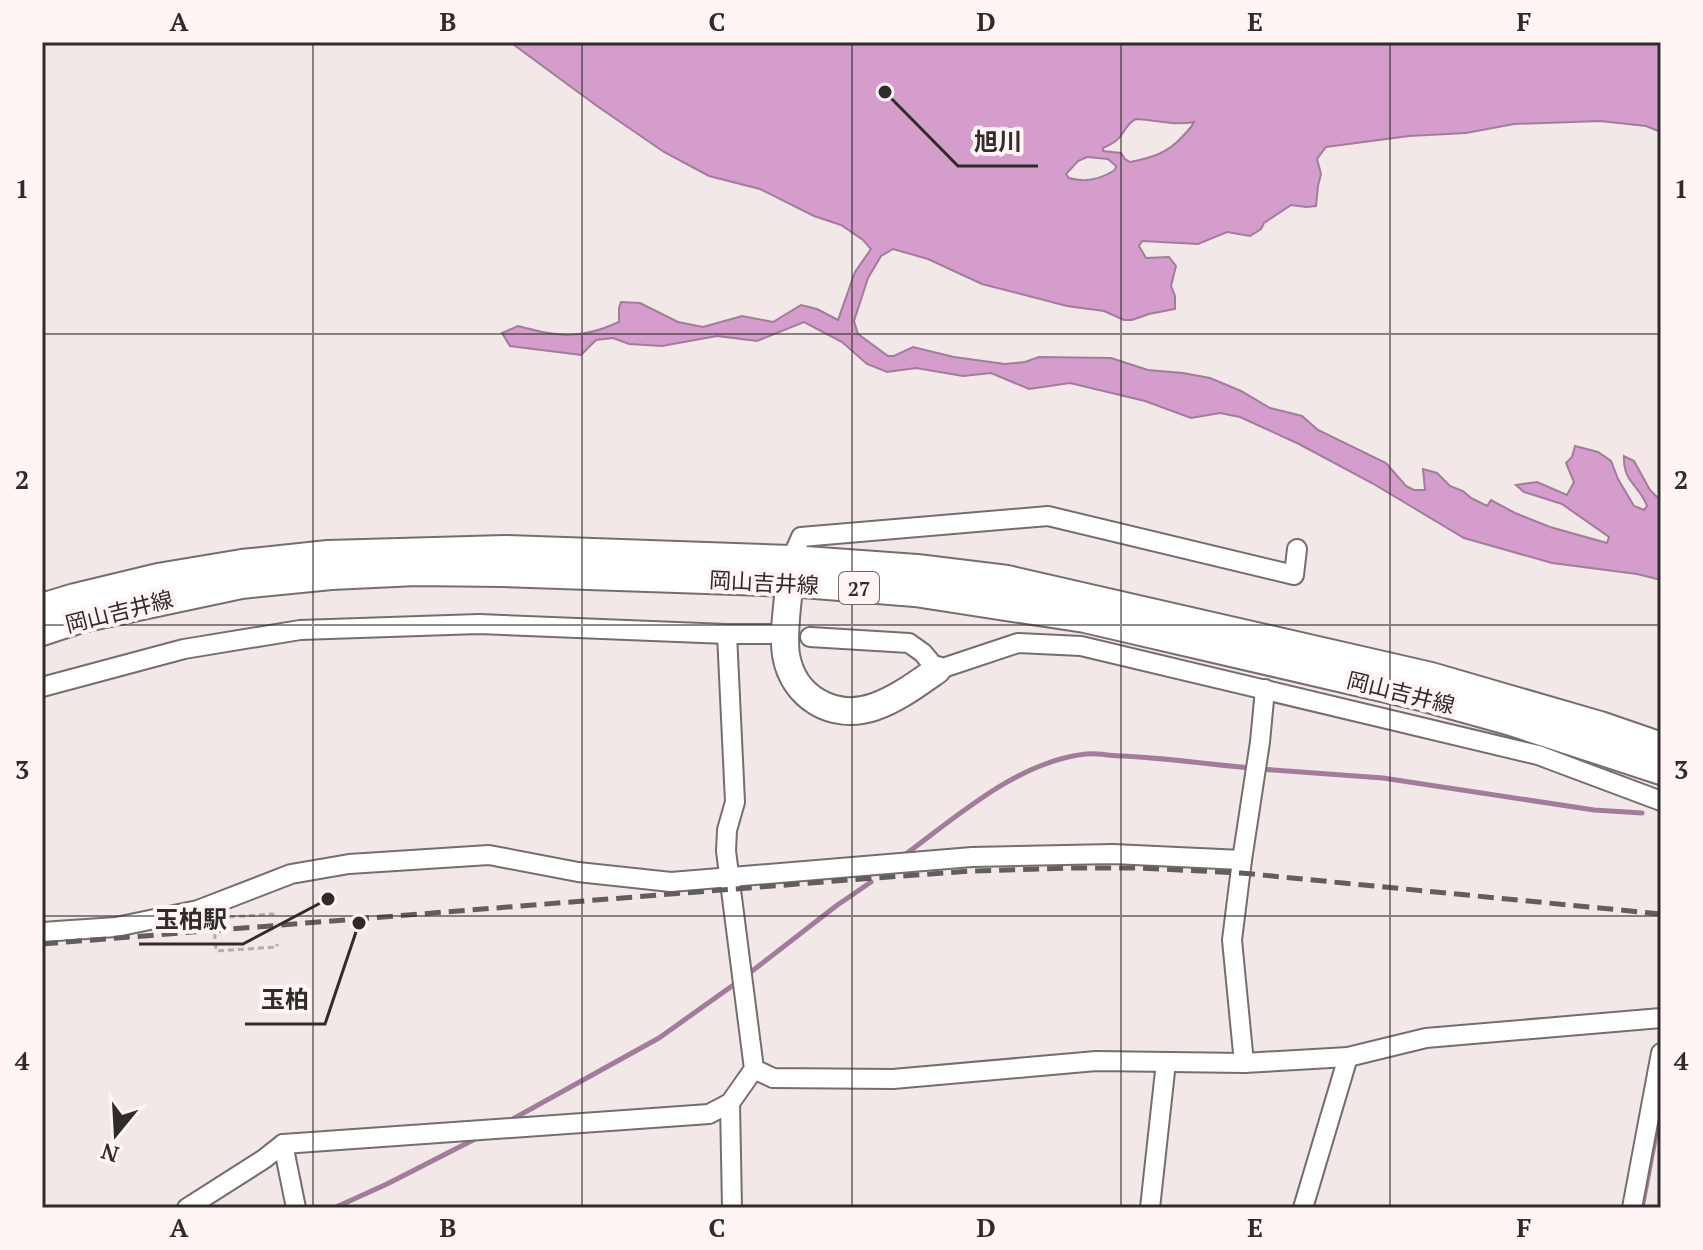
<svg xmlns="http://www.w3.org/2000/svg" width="1703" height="1250" font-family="'PT Serif','Noto Sans JP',serif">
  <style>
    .water { fill: #d49dcb; stroke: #a37b9b; stroke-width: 2; fill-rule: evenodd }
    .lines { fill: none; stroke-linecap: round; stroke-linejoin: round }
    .stream { stroke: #a37b9b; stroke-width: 5 }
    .street-casing { stroke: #766e6c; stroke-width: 22 }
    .secondary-casing { stroke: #766e6c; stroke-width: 30 }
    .primary-casing { stroke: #766e6c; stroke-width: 32 }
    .path { stroke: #b3acab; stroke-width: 3; stroke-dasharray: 6 4; stroke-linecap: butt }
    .street { stroke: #fff; stroke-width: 18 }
    .secondary { stroke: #fff; stroke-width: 26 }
    .primary { stroke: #fff; stroke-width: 28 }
    .rail { stroke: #635e5e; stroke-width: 5; stroke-dasharray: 16 8; stroke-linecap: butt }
    .grid { fill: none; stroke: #302c2c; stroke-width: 2; stroke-opacity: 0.55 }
    .labels { text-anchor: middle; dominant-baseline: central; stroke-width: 8; stroke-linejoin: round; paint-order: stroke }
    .shield { fill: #fff5f4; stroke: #6e6868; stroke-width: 2 }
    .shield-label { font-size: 20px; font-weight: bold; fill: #302c2c }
    .street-label { font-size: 22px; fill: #302c2c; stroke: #fff5f4 }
    .leader { fill: none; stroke: #302c2c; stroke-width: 3 }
    .callout-dot { fill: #302c2c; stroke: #fff5f4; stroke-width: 3 }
    .callout-label { font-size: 24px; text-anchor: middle; font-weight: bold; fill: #302c2c; stroke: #fff5f4; stroke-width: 8; stroke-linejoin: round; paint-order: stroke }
    .neatline { fill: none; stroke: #302c2c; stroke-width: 3 }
    .grid-label { font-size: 26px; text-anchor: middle; font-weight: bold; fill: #302c2c }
  </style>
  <rect width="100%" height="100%" fill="#f1e8e7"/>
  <!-- water -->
  <path class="water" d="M510,42H1661V132L1646,126L1600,121L1514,124L1466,133L1409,136L1326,147L1317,159L1321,174L1318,186L1316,206L1306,207L1291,205L1264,223L1261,229L1250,236L1227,232L1198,244L1142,241L1139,246L1146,258L1169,257L1176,266L1171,286L1175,296V309L1149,314L1132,320H1124L1104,311L1067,306L982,284L928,259L893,249L881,256L868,278L854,321L858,334L888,356H894L913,347L954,357L1005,364L1025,362L1039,357L1111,358L1148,370L1183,373L1210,378L1241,391L1270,408L1302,416L1318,430L1386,463L1406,486L1414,490H1425L1423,469L1437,473L1450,486L1463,491L1471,498L1487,506L1491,500L1515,513L1550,527L1607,543L1609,537L1562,504L1524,492L1516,485L1537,482L1567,495L1574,482L1566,463L1572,457L1575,446L1598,452L1611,461L1618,479L1634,506L1644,510L1647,506C1639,484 1623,483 1624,456L1634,461L1650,490L1661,501V580L1637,574L1552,563L1464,538L1372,483L1299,444L1240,417L1220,413L1191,418L1145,401L1070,383L1029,389L991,373L963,376L916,368L887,372L867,364L842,342L804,322L757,341L717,336L662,346L629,344L613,338L596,340L581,355L510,346L502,333L518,326C558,337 580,340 619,322V308L621,302L640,303L678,322L703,327L742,316L773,322L801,305L817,309L838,320L855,272L871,249L863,240L841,225L814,216L760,189L709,176L664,152L597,106ZM1136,119C1158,120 1173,126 1194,122C1191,129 1187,131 1182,137C1168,153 1151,158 1130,162L1125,159L1121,153L1103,151V148C1109,145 1115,143 1119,138C1126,130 1127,123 1136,119ZM1087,157L1108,159L1116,166L1115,170C1101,179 1086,183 1069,178L1066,174L1078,161Z"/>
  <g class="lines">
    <!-- stream -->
    <g class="stream">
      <polyline points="1260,769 1383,778 1594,810 1642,813"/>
      <path d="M902,857C955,818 1018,761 1086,754C1098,753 1111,756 1123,756C1165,758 1208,764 1250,768"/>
      <polyline points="747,975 836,906 871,882"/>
      <polyline points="509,1121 659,1038 739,981"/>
      <polyline points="334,1208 387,1184 477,1138"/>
      <polyline points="1642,1208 1661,1108"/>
    </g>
    <defs>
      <g id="street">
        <polyline points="791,560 801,537 1048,516 1294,575 1297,549"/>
        <polyline points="810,637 909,643 923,653 937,670 1018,643 1081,646 1538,755 1661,801"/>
        <polyline points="42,687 184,649 300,630 479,624 727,634 770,634"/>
        <polyline points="42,932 116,927 198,910 291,874 349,864 489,855 578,872 671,882 972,857 1113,854 1242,860"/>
        <polyline points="1244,1063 1232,940 1242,860 1260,742 1265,689"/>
        <polyline points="754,1069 773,1078 893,1079 1096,1061 1244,1063 1348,1057 1426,1038 1661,1018"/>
        <polyline points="730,1103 732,1208"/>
        <polyline points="283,1144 296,1208"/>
        <polyline points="187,1208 264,1159 283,1144 709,1114 730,1103 754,1069 726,851 727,830 735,802 727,634"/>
        <polyline points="1150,1208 1166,1062"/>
        <polyline points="1303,1208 1348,1057"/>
        <polyline points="1632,1208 1661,1053"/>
      </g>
      <path id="secondary" d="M791,564C790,592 782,629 786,655C793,697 833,721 874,707C897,699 917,684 937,670"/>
      <g id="primary">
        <polyline points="42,608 75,598 158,578 242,564 328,555 505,550 791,560 917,569 1007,580 1431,677 1600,726 1661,747"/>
        <polyline points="42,631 81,618 241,584 331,575 416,571 502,572 790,582 915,592 1085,618 1425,697 1508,720 1661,770"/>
      </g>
    </defs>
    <!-- street casing -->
    <use href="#street" class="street-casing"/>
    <!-- secondary casing -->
    <use href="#secondary" class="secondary-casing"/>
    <!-- primary casing -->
    <use href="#primary" class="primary-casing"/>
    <!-- path -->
    <g class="path">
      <polyline points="229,917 273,914 273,917"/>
      <polyline points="214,923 216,951 277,947 277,944"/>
    </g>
    <!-- street -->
    <use href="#street" class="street"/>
    <!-- secondary -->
    <use href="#secondary" class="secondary"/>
    <!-- primary -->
    <use href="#primary" class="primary"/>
    <!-- rail -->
    <polyline class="rail" points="42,944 861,879 972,871 1068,868 1139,868 1241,873 1661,914"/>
  </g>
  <!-- grid -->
  <path class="grid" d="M313,42V1208M582,42V1208M852,42V1208M1121,42V1208M1390,42V1208M42,334H1661M42,625H1661M42,916H1661"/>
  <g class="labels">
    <!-- shield labels -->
    <rect class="shield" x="839" y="572" width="40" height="32" rx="6"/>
    <g class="shield-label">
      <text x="859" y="588">27</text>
    </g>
    <!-- street labels -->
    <g class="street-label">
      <text transform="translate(764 582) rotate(3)">岡山吉井線</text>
      <text transform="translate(119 611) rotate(-14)">岡山吉井線</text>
      <text transform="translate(1401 692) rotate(14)">岡山吉井線</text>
    </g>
  </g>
  <!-- callouts -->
  <path class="leader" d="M885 92L958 166H1038M328 899L243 944H139M359 923L325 1024H245"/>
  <g class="callout-dot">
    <circle cx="885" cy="92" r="8"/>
    <circle cx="328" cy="899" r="8"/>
    <circle cx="359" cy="923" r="8"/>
  </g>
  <g class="callout-label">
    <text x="998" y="150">旭川</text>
    <text x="191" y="928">玉柏駅</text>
    <text x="285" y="1008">玉柏</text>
  </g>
  <!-- border -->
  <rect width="1703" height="1250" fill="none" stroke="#fff5f4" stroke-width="88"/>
  <!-- north arrow -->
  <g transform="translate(116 1134) rotate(198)" stroke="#fff5f4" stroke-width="6" paint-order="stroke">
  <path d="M0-6L14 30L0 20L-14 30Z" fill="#302c2c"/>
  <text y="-12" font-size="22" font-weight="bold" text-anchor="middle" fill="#302c2c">N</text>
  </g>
  <rect x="44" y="44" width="1615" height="1162" class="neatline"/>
  <g class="grid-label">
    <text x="179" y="31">A</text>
    <text x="448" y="31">B</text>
    <text x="717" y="31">C</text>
    <text x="986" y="31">D</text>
    <text x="1255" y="31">E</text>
    <text x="1524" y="31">F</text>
    <text x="22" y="198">1</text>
    <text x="1681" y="198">1</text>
    <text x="22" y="489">2</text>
    <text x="1681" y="489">2</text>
    <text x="22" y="779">3</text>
    <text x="1681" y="779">3</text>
    <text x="22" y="1070">4</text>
    <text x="1681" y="1070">4</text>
    <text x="179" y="1237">A</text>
    <text x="448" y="1237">B</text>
    <text x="717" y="1237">C</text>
    <text x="986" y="1237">D</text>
    <text x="1255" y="1237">E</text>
    <text x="1524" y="1237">F</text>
  </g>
</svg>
